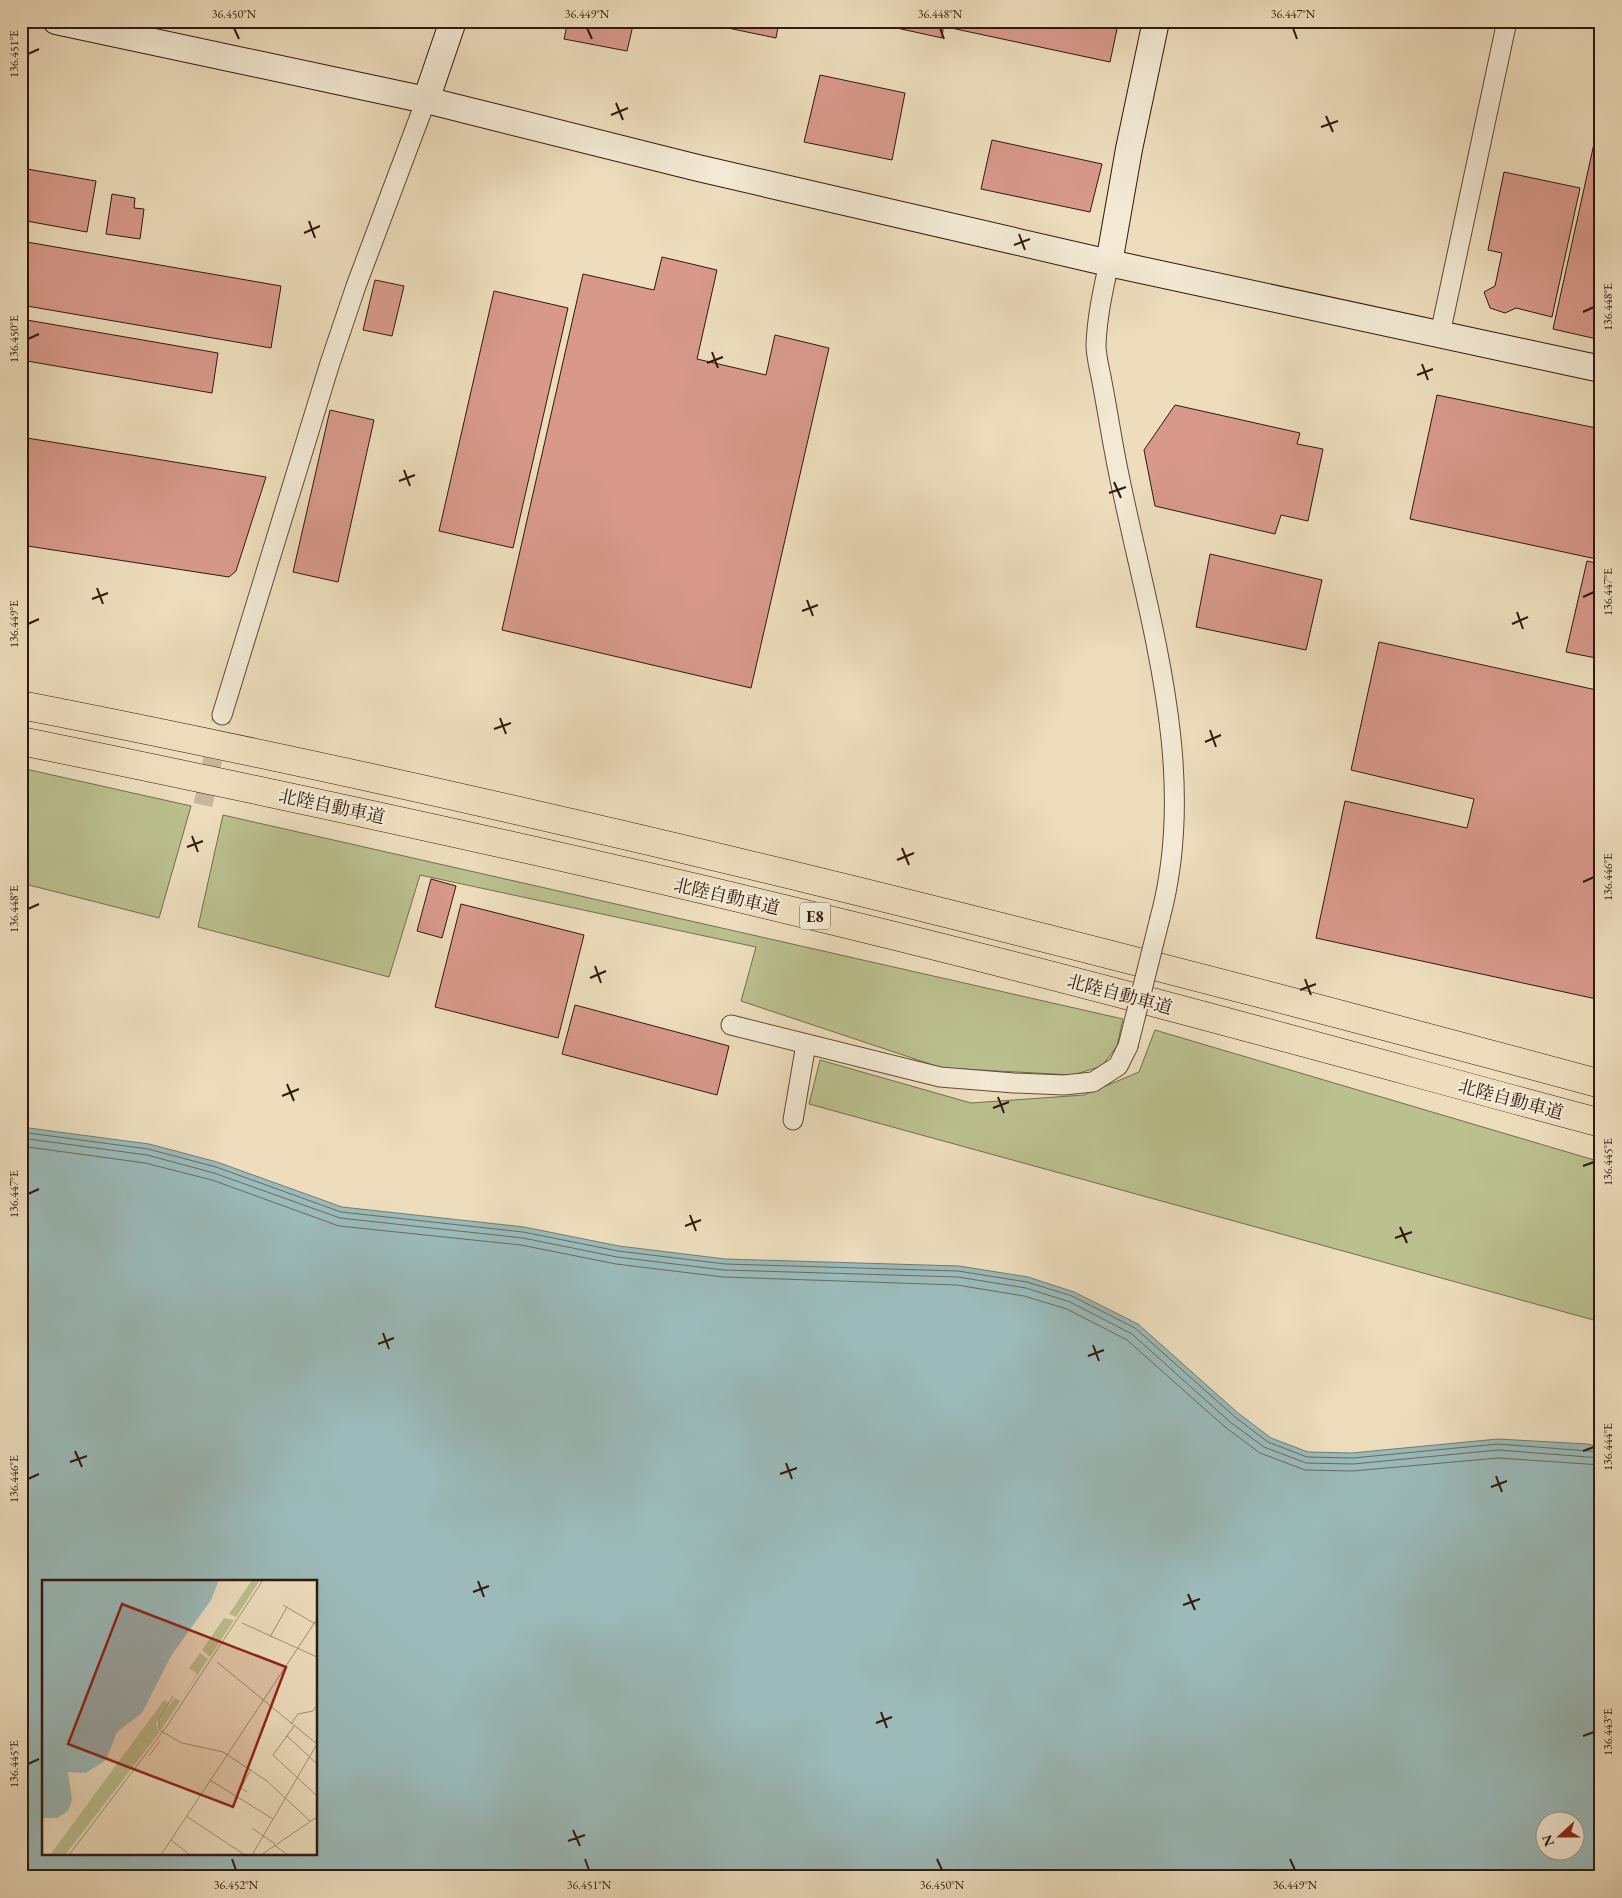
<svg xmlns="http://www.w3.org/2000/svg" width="1622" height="1898" font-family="'EB Garamond','Noto Serif JP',serif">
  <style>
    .green { fill: #bbc08f; stroke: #766c4e }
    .water { fill: #9bbab9; stroke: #717a74; fill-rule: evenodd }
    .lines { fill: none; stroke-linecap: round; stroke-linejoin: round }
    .shore { stroke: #666a62; stroke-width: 1 }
    .building { fill: #d8998b; stroke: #31190c }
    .street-tunnel { stroke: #c7b69a; stroke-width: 19; stroke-dasharray: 19 9; stroke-linecap: butt }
    .street-casing { stroke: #604a38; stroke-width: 21 }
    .secondary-casing { stroke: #31190c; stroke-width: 28 }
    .highway-casing { stroke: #31190c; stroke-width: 29 }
    .street { stroke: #f3e9d4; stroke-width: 19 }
    .secondary { stroke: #f3e9d4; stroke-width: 26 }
    .highway { stroke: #edddbd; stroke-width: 28 }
    .street-bridge-casing { stroke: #604a38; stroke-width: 21; stroke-linecap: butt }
    .street-bridge { stroke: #f3e9d4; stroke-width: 19 }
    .ticks { fill: none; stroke: #31190c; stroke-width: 2 }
    .labels { text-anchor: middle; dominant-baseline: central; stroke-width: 5; stroke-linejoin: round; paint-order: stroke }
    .shield { fill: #f3e9d4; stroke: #6b5748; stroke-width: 1 }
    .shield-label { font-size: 16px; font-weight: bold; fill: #31190c }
    .street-label { font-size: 18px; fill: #31190c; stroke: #f3e9d4 }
    .inset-road { fill: none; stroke: #a28f76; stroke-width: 1 }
    .view { fill: #8f2418; fill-opacity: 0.15; stroke: #8f2418; stroke-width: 2.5 }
    .inset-edge { fill: none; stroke: #31190c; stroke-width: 2.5 }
    .neatline { fill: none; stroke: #31190c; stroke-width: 2 }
    .ticks-label { font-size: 12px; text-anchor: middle; fill: #31190c }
  </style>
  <rect width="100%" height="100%" fill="#edddbd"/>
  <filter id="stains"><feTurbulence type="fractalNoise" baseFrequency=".004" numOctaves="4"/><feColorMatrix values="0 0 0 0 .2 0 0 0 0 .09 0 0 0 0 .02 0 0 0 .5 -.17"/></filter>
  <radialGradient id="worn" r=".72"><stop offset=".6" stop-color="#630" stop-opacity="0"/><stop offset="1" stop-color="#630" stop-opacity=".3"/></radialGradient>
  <!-- green -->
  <g class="green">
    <polygon points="21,768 191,806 159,918 21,883"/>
    <polygon points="223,815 1123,1019 1117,1046 1102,1066 1073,1075 942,1068 741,1001 756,947 420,875 389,977 198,927"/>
    <polygon points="1155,1030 1601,1162 1601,1322 809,1104 820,1060 971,1103 1084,1095 1139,1072"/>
  </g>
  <!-- water -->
  <path class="water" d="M21,1127L149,1144L217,1162L342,1207L524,1227L619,1246L725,1259L959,1266L1028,1277L1074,1292L1138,1324L1238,1413L1271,1438L1308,1452L1352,1453L1498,1439L1587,1444L1601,1447V1877H21ZM44,1582H316V1854H44ZM1544,1820H1574V1850H1544Z"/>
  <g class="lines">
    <!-- shore -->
    <g class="shore">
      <polyline points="21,1132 148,1149 216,1167 341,1212 523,1232 618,1251 725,1264 958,1271 1027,1282 1072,1296 1135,1328 1235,1417 1268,1442 1307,1457 1353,1458 1498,1444 1601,1452"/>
      <polyline points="21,1138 147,1155 214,1173 340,1218 523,1238 617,1257 724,1270 958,1277 1026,1288 1070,1302 1132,1334 1230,1422 1264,1447 1306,1463 1353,1464 1498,1450 1601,1458"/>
      <polyline points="21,1146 145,1163 212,1180 339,1226 521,1245 616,1264 723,1277 957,1285 1024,1296 1067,1309 1127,1340 1225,1427 1260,1453 1305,1470 1353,1471 1498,1458 1601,1465"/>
    </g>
  </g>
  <!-- building -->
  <g class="building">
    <polygon points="568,21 634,21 627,51 564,39"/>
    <polygon points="694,21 779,21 776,38"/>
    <polygon points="865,21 944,21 942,38"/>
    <polygon points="952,21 1084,21 1117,29 1110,62 951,28"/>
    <polygon points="820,75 905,93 892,160 804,142"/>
    <polygon points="1601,112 1601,340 1553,329"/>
    <polygon points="992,140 1102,164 1090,212 981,189"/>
    <polygon points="21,168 96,181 87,232 21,220"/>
    <polygon points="1504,172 1580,188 1552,317 1516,308 1505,313 1490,308 1484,292 1495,286 1502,253 1488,250"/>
    <polygon points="112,194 135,198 134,208 144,209 140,239 106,234"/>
    <polygon points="21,241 281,286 271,348 21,305"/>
    <polygon points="662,257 717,270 697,359 766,375 775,335 829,348 751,688 502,630 583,274 654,290"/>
    <polygon points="375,280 404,286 392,336 363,330"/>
    <polygon points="494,291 568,308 513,548 439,531"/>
    <polygon points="21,319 218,353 212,393 21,360"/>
    <polygon points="1437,395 1601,429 1601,560 1410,519"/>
    <polygon points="1175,405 1300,433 1297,444 1323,449 1308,521 1281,515 1275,534 1155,506 1144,450"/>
    <polygon points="330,410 374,420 338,582 293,572"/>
    <polygon points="21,437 266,477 236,571 229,577 21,545"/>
    <polygon points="1210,554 1322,580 1306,650 1196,627"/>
    <polygon points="1587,561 1601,564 1601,659 1566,652"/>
    <polygon points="1379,642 1601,691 1601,1000 1316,938 1345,801 1467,828 1474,799 1351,770"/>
    <polygon points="431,879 456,886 442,938 417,931"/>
    <polygon points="461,904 584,935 558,1038 435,1007"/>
    <polygon points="575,1005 729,1046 717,1095 562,1054"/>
  </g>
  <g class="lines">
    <!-- street-tunnel -->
    <polyline class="street-tunnel" points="203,805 222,715"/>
    <defs>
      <g id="street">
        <path d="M1109,263C1103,290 1097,317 1096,345C1096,357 1100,370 1102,382C1107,408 1111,434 1116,460C1145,610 1201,766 1160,918"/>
        <polyline points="1440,334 1507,21"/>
        <polyline points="222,715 330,363 356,286 426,100"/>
        <polyline points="731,1025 940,1077 1014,1083 1064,1085 1093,1082 1118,1066 1128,1046"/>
        <polyline points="793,1120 806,1044"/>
      </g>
      <g id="secondary">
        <polyline points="56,21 426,100 698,168 1109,263 1601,369"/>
        <polyline points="426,100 453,21"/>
        <polyline points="1109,263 1129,149 1156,21"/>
      </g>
      <g id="highway">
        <path d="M21,705C553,809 1078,943 1601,1084"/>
        <path d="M21,741C299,798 575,857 850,925C1102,986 1351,1056 1601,1123"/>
      </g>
    </defs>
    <!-- street casing -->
    <use href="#street" class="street-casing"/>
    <!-- secondary casing -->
    <use href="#secondary" class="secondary-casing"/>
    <!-- highway casing -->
    <use href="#highway" class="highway-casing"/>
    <!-- street -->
    <use href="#street" class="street"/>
    <!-- secondary -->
    <use href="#secondary" class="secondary"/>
    <!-- highway -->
    <use href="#highway" class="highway"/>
    <defs>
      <polyline id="street-bridge" points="1128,1046 1160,918"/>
    </defs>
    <!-- street-bridge casing -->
    <use href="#street-bridge" class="street-bridge-casing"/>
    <!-- street-bridge -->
    <use href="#street-bridge" class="street-bridge"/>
  </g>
  <!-- ticks -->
  <path class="ticks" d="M234,28L239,39M587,28L592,39M940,28L944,39M1293,28L1297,39M28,54L39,49M616,103L623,120M611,115L628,108M1326,116L1333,132M1321,127L1338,121M309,221L315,238M304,233L320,226M1019,234L1025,250M1014,245L1030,239M1583,312L1594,307M28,339L39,334M712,352L718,368M707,363L723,357M1422,364L1428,380M1417,375L1433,369M404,470L410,486M399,481L415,475M1114,482L1121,498M1109,493L1126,487M97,588L103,604M1583,597L1594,592M92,599L108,593M807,600L813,616M802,611L818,605M1517,612L1523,629M28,624L39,619M1512,624L1528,617M500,718L506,734M494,729L511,723M1210,730L1216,747M1205,742L1221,735M192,836L198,852M187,847L203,841M902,848L909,865M897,860L914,853M1583,882L1594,877M28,909L39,904M595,966L601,983M590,978L606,971M1305,979L1311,995M1300,990L1316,984M287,1084L294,1101M282,1096L299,1089M998,1097L1004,1113M993,1108L1009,1102M1583,1166L1594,1162M28,1194L39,1189M690,1215L696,1231M685,1226L701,1220M1400,1227L1407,1243M1395,1238L1412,1232M383,1333L389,1349M378,1344L394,1338M1093,1345L1099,1361M1088,1356L1104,1350M75,1451L82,1467M1583,1451L1594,1447M70,1462L87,1456M786,1463L792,1479M780,1474L797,1468M1496,1476L1502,1492M28,1479L39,1474M1491,1487L1507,1481M478,1581L484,1597M473,1592L489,1586M1188,1594L1195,1610M1183,1605L1200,1599M881,1712L887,1728M876,1723L892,1717M1583,1736L1594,1732M28,1764L39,1759M573,1830L580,1846M568,1841L585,1835M232,1859L236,1870M585,1859L589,1870M937,1859L942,1870M1290,1859L1295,1870"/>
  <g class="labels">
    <!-- shield labels -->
    <rect class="shield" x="800" y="902.5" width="30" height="27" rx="4"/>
    <g class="shield-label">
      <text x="815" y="916">E8</text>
    </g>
    <!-- street labels -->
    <g class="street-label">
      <text transform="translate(332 806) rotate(12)">北陸自動車道</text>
      <text transform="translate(727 896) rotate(13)">北陸自動車道</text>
      <text transform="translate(1120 994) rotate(15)">北陸自動車道</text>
      <text transform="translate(1511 1099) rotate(15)">北陸自動車道</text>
    </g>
  </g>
  <!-- overview -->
  <g transform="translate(42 1580)">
    <rect width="275" height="275" fill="#edddbd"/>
    <path d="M210,0H218L194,37L187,34ZM182,38L192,40L168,77L160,70ZM158,73L166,79L119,150L116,144L121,133L133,118L138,121L155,94L147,88ZM122,120L126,123L114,144L117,153L23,275H8Z" fill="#bbc08f"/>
    <path d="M0,0H177L169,20L129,76L100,133L75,152L64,180L44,193L26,192L30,220L26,231L15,238H0Z" fill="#9bbab9"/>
    <path class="inset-road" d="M241,25L275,45M200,43L275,77M228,57L245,27M175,82L275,164L210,275M131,116L117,139V150L140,163L181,172L225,201L268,241M249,144L256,134L271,131L275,125M252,146L231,175L275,216M245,156L275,184M107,176L118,161M168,200L231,239M205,212L199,208L209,189M144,236L203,275M210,248L233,264M129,260L148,275M232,265L246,275M27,275L125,146L221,0M119,275L275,39M219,275L275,237"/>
    <path class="view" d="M80,24L244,87L191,227L26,164Z"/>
    <rect width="275" height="275" class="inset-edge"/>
  </g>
  <!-- margin -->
  <rect width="1622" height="1898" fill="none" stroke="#edddbd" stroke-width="55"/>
  <!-- north arrow -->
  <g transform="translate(1560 1836) rotate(249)"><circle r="24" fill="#f3e9d4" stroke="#a59684"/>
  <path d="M0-4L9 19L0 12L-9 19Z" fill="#8f2418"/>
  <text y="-8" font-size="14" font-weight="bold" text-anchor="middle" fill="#31190c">N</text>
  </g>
  <rect x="28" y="28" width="1566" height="1842" class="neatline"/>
  <g class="ticks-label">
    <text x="234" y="18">36.450°N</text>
    <text x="587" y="18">36.449°N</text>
    <text x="940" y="18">36.448°N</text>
    <text x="1293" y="18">36.447°N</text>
    <text transform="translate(14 54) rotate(-90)" y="4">136.451°E</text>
    <text transform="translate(1608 307) rotate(-90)" y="4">136.448°E</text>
    <text transform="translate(14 339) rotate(-90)" y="4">136.450°E</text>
    <text transform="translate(1608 592) rotate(-90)" y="4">136.447°E</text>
    <text transform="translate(14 624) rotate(-90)" y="4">136.449°E</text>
    <text transform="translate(1608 877) rotate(-90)" y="4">136.446°E</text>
    <text transform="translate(14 909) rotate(-90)" y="4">136.448°E</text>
    <text transform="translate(1608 1162) rotate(-90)" y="4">136.445°E</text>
    <text transform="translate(14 1194) rotate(-90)" y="4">136.447°E</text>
    <text transform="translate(1608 1447) rotate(-90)" y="4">136.444°E</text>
    <text transform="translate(14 1479) rotate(-90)" y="4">136.446°E</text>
    <text transform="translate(1608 1732) rotate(-90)" y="4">136.443°E</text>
    <text transform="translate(14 1764) rotate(-90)" y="4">136.445°E</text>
    <text x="236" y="1889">36.452°N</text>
    <text x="589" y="1889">36.451°N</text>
    <text x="942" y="1889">36.450°N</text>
    <text x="1295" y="1889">36.449°N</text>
  </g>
  <rect width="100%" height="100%" filter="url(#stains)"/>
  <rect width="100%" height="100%" fill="url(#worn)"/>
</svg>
